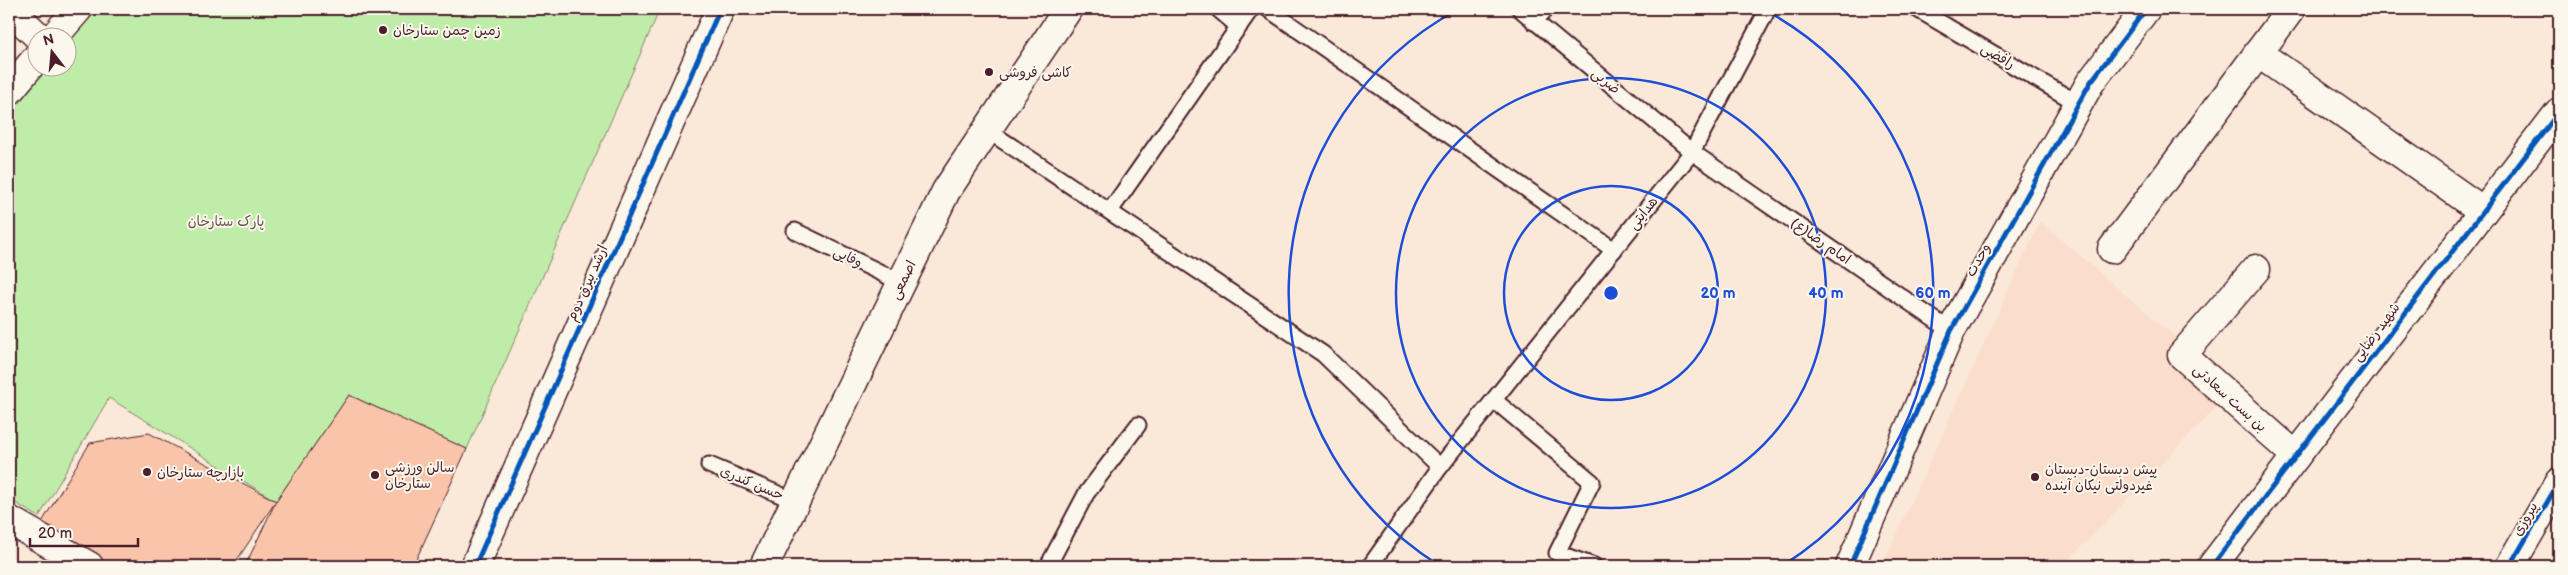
<svg xmlns="http://www.w3.org/2000/svg" width="2568" height="575" font-family="'Balsamiq Sans','Playpen Sans Arabic',sans-serif">
  <style>
    .built { fill: #faddca }
    .green { fill: #c0eca9; stroke: #85866a }
    .building { fill: #f9c4aa; stroke: #4a1f2b }
    .lines { fill: none; stroke-linecap: round; stroke-linejoin: round }
    .service-casing { stroke: #4a1f2b; stroke-width: 19 }
    .minor-casing { stroke: #4a1f2b; stroke-width: 31 }
    .tertiary-casing { stroke: #4a1f2b; stroke-width: 31 }
    .secondary-casing { stroke: #4a1f2b; stroke-width: 31 }
    .service { stroke: #fbf7ec; stroke-width: 15 }
    .minor { stroke: #fbf7ec; stroke-width: 28 }
    .tertiary { stroke: #fbf7ec; stroke-width: 28 }
    .secondary { stroke: #fbf7ec; stroke-width: 28 }
    .cycleway-casing { stroke: #fbf7ec; stroke-width: 8 }
    .cycleway { stroke: #0057b8; stroke-width: 5 }
    .ring { fill: none; stroke: #1d4ed8; stroke-width: 2.5 }
    .poi-dot { fill: #4a1f2b; stroke: #fbf7ec; stroke-width: 2 }
    .labels { text-anchor: middle; dominant-baseline: central; stroke-width: 4; stroke-linejoin: round; paint-order: stroke }
    .poi-label { font-size: 14px; fill: #4a1f2b; stroke: #fbf7ec; text-anchor: start }
    .street-label { font-size: 14px; fill: #4a1f2b; stroke: #fbf7ec }
    .park-label { font-size: 14px; fill: #68524a; stroke: #fbf7ec }
    .centre { fill: #1d4ed8; stroke: #fbf7ec; stroke-width: 2.5 }
    .ring-label { font-size: 15px; text-anchor: middle; font-weight: bold; fill: #1d4ed8; stroke: #fbf7ec; stroke-width: 4; stroke-linejoin: round; paint-order: stroke }
  </style>
  <rect width="100%" height="100%" fill="#fae8d8"/>
  <filter id="ink" filterUnits="userSpaceOnUse"><feTurbulence type="fractalNoise" baseFrequency=".02" numOctaves="2"/><feDisplacementMap in="SourceGraphic" scale="10" xChannelSelector="R" yChannelSelector="G"/><feConvolveMatrix kernelMatrix="1 2 1 2 8 2 1 2 1" color-interpolation-filters="sRGB"/></filter>
  <g filter="url(#ink)">
    <!-- built -->
    <polygon class="built" points="2040,222 2235,388 2062,566 1882,566"/>
    <!-- green -->
    <polygon class="green" points="94,9 660,9 467,449 349,395 276,501 109,398 39,517 9,499 9,113 46,68 68,68 68,42"/>
    <!-- building -->
    <g class="building">
      <polygon points="349,395 467,449 413,566 245,566 276,501"/>
      <polygon points="149,433 276,501 233,566 111,566 42,522 90,443"/>
    </g>
    <g class="lines">
      <defs>
        <g id="service">
          <polyline points="1218,9 1239,27"/>
          <polyline points="1268,9 1614,250"/>
          <polyline points="1520,9 1692,152 1951,331"/>
          <polyline points="1917,9 2079,104"/>
          <polyline points="1534,22 1546,9"/>
          <polyline points="987,130 1323,354 1440,467"/>
          <polyline points="1110,211 1251,9"/>
          <polyline points="795,231 902,283"/>
          <polyline points="1494,400 1592,482 1557,553 1594,566"/>
          <polyline points="709,465 795,501"/>
          <polyline points="1048,566 1086,494 1138,425"/>
          <polyline points="1370,566 1440,467 1692,152 1768,9"/>
        </g>
        <g id="minor">
          <polyline points="9,9 40,38"/>
          <polyline points="53,38 78,9"/>
          <polyline points="2258,53 2483,211"/>
          <polyline points="9,91 38,56"/>
          <polyline points="2112,249 2291,9"/>
          <polyline points="2256,269 2182,355 2296,456"/>
          <polyline points="475,566 720,9"/>
          <polyline points="2212,566 2559,112"/>
          <polyline points="2510,566 2559,482"/>
        </g>
        <g id="tertiary">
          <polyline points="9,520 89,566"/>
          <polyline points="1850,566 1951,331 2090,83 2146,9"/>
        </g>
        <polyline id="secondary" points="764,566 946,191 1068,9"/>
      </defs>
      <!-- service casing -->
      <use href="#service" class="service-casing"/>
      <!-- minor casing -->
      <use href="#minor" class="minor-casing"/>
      <!-- tertiary casing -->
      <use href="#tertiary" class="tertiary-casing"/>
      <!-- secondary casing -->
      <use href="#secondary" class="secondary-casing"/>
      <!-- service -->
      <use href="#service" class="service"/>
      <!-- minor -->
      <use href="#minor" class="minor"/>
      <!-- tertiary -->
      <use href="#tertiary" class="tertiary"/>
      <!-- secondary -->
      <use href="#secondary" class="secondary"/>
      <defs>
        <g id="cycleway">
          <polyline points="475,566 720,9"/>
          <polyline points="1850,566 1951,331 2090,83 2146,9"/>
          <polyline points="2212,566 2559,112"/>
          <polyline points="2510,566 2559,482"/>
        </g>
      </defs>
      <!-- cycleway casing -->
      <use href="#cycleway" class="cycleway-casing"/>
      <!-- cycleway -->
      <use href="#cycleway" class="cycleway"/>
    </g>
  </g>
  <!-- distance rings -->
  <g class="ring">
    <circle cx="1611" cy="293" r="107"/>
    <circle cx="1611" cy="293" r="215"/>
    <path d="M1440 566A322 322 0 0 1 1457 10M1765 10A322 322 0 0 1 1782 566"/>
  </g>
  <!-- markers -->
  <g class="poi-dot">
    <circle cx="383" cy="30" r="5"/>
    <circle cx="989" cy="72" r="5"/>
    <circle cx="147" cy="472" r="5"/>
    <circle cx="375" cy="475" r="5"/>
    <circle cx="2035" cy="477" r="5"/>
  </g>
  <g class="labels">
    <!-- poi labels -->
    <g class="poi-label">
      <text x="393" y="30">زمین چمن ستارخان</text>
      <text x="999" y="72">کاشی فروشی</text>
      <text x="385" y="467">سالن ورزشی<tspan x="385" dy="16">ستارخان</tspan></text>
      <text x="2045" y="469">پیش دبستان-دبستان<tspan x="2045" dy="16">غیردولتی نیکان آینده</tspan></text>
      <text x="157" y="472">بازارچه ستارخان</text>
    </g>
    <!-- street labels -->
    <g class="street-label">
      <text transform="translate(1998 56) rotate(31)">رافضی</text>
      <text transform="translate(1606 81) rotate(39)">ضربی</text>
      <text transform="translate(1643 213) rotate(-51)">هدایتی</text>
      <text transform="translate(1821 241) rotate(35)">امام رضا(ع)</text>
      <text transform="translate(848 257) rotate(26)">وفایی</text>
      <text transform="translate(1978 260) rotate(-61)">وحدت</text>
      <text transform="translate(903 280) rotate(-64)">اصمعی</text>
      <text transform="translate(587 283) rotate(-66)">ارشد بیرق دوم</text>
      <text transform="translate(2376 332) rotate(-53)">شهید رضایی</text>
      <text transform="translate(2230 398) rotate(42)">بن بست سعادتی</text>
      <text transform="translate(752 483) rotate(23)">حسن کندری</text>
      <text transform="translate(2525 519) rotate(-60)">پیروزی</text>
    </g>
    <!-- park labels -->
    <g class="park-label">
      <text x="226" y="221">پارک ستارخان</text>
    </g>
  </g>
  <circle cx="1611" cy="293" r="8" class="centre"/>
  <g class="ring-label">
    <text x="1718" y="298">20 m</text>
    <text x="1826" y="298">40 m</text>
    <text x="1933" y="298">60 m</text>
  </g>
  <!-- margin -->
  <rect width="2568" height="575" fill="none" stroke="#fbf7ec" stroke-width="30"/>
  <rect x="15" y="15" width="2538" height="545" fill="none" stroke="#4a1f2b" stroke-width="2" filter="url(#ink)"/>
  <!-- north arrow -->
  <g transform="translate(52 52) rotate(344)"><circle r="24" fill="#fbf7ec" stroke="#b4a19f"/>
  <path d="M0-4L9 19L0 12L-9 19Z" fill="#4a1f2b"/>
  <text y="-8" font-size="14" font-weight="bold" text-anchor="middle" fill="#4a1f2b">N</text>
  </g>
  <!-- scale -->
  <path d="M30 538v8h108v-8" fill="none" stroke="#4a1f2b" stroke-width="2.5"/>
  <text x="38" y="538" font-size="15" fill="#4a1f2b" stroke="#fbf7ec" stroke-width="4" paint-order="stroke">20 m</text>
</svg>
